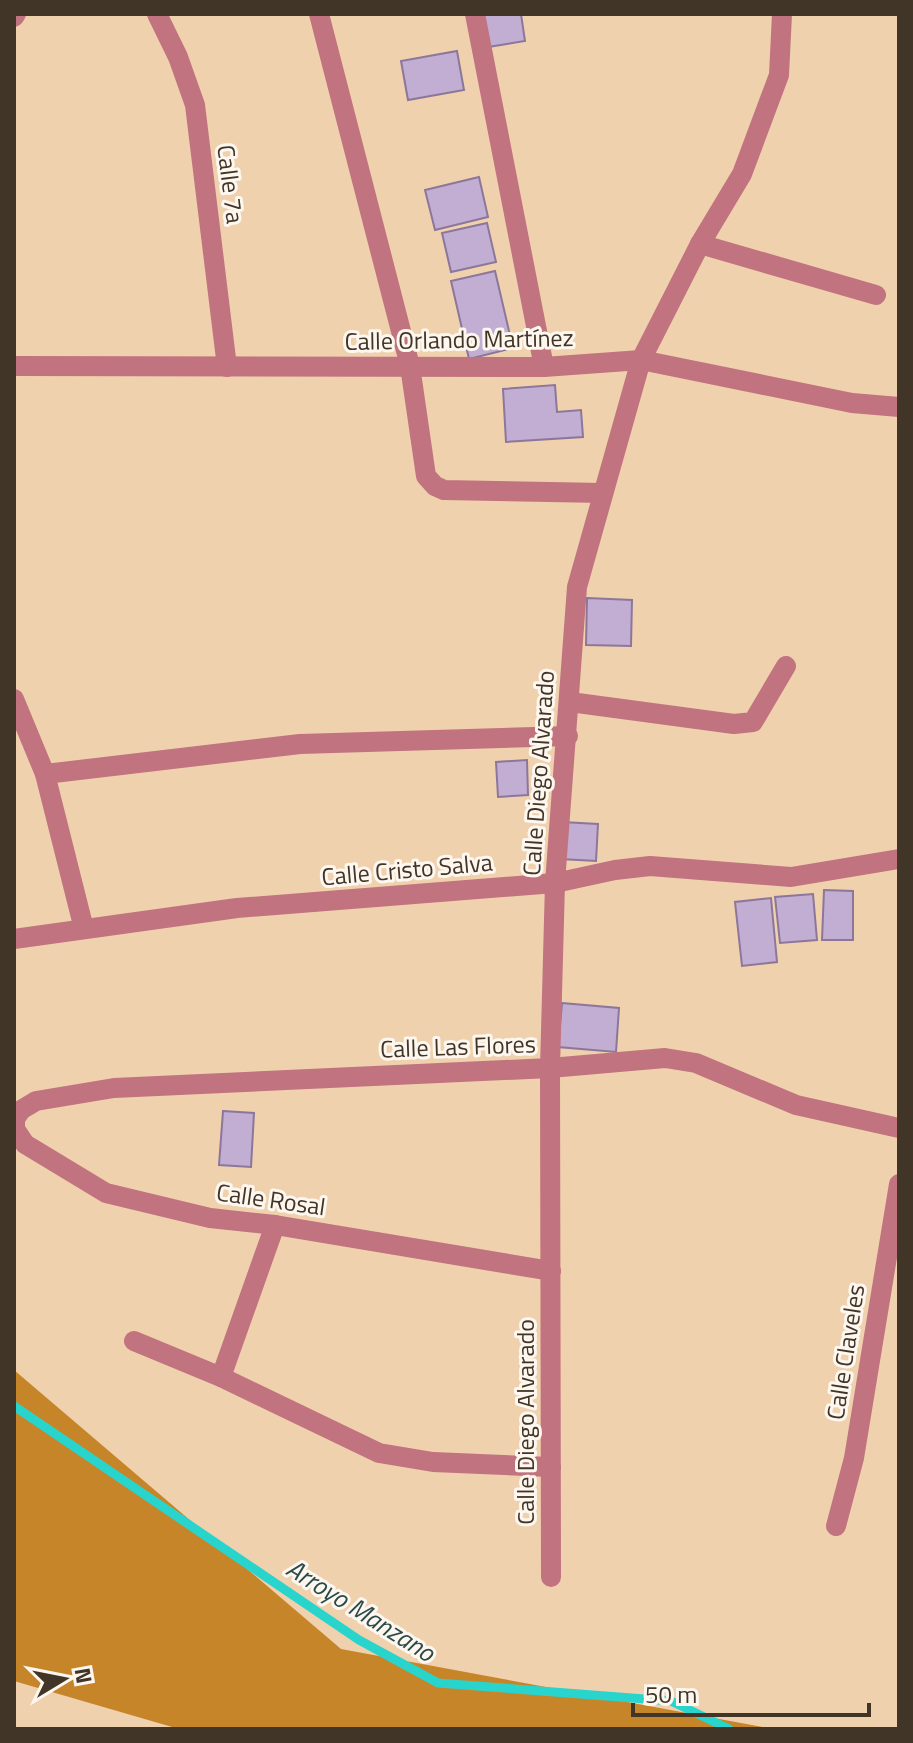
<svg xmlns="http://www.w3.org/2000/svg" width="913" height="1743" font-family="'Titillium Web',sans-serif">
  <style>
    .forest { fill: #c68529 }
    .lines { fill: none; stroke-linecap: round; stroke-linejoin: round }
    .stream { stroke: #29d4cd; stroke-width: 9 }
    .building { fill: #c2add3; stroke: #8c779b; stroke-width: 2 }
    .minor { stroke: #c1737f; stroke-width: 20 }
    .labels { text-anchor: middle; dominant-baseline: central; stroke-width: 6; stroke-linejoin: round; paint-order: stroke }
    .street-label { font-size: 24px; fill: #413527; stroke: #fdf7f0 }
    .water-label { font-size: 26px; font-style: italic; fill: #2b4b49; stroke: #fdf7f0 }
  </style>
  <rect width="100%" height="100%" fill="#f0d1ae"/>
  <!-- forest -->
  <polygon class="forest" points="14,1370 341,1649 773,1729 179,1729 14,1681"/>
  <g class="lines">
    <!-- stream -->
    <polyline class="stream" points="14,1406 359,1640 438,1683 671,1701 729,1729"/>
  </g>
  <!-- building -->
  <g class="building">
    <polygon points="483,14 521,14 525,41 488,47"/>
    <polygon points="457,51 464,90 408,100 401,61"/>
    <polygon points="479,177 488,217 435,230 425,190"/>
    <polygon points="487,223 496,262 451,272 442,233"/>
    <polygon points="495,271 513,348 469,359 451,281"/>
    <polygon points="555,385 557,412 581,410 583,437 506,442 503,389"/>
    <polygon points="587,598 632,600 631,646 586,645"/>
    <polygon points="527,760 528,795 498,797 496,762"/>
    <polygon points="562,822 598,824 596,861 560,859"/>
    <polygon points="824,890 853,891 853,940 822,940"/>
    <polygon points="813,894 817,940 780,943 775,897"/>
    <polygon points="771,898 777,962 742,966 735,902"/>
    <polygon points="562,1003 619,1008 616,1052 558,1047"/>
    <polygon points="223,1111 254,1113 251,1167 219,1165"/>
  </g>
  <g class="lines">
    <!-- minor -->
    <g class="minor">
      <polyline points="157,14 178,57 195,105 227,367"/>
      <polyline points="319,14 410,366 426,476 435,486 444,490 603,493"/>
      <polyline points="475,14 544,367"/>
      <polyline points="14,17 16,14"/>
      <polyline points="700,244 876,295"/>
      <polyline points="14,366 544,367 641,360 852,403 899,407"/>
      <polyline points="14,699 45,774 84,929"/>
      <polyline points="570,702 734,724 753,722 786,666"/>
      <polyline points="45,774 300,744 568,736"/>
      <polyline points="14,939 237,908 555,883 615,870 650,866 791,877 899,859"/>
      <polyline points="551,1271 275,1225 210,1218 106,1193 25,1144 15,1129 15,1119 21,1110 36,1101 114,1088 550,1068 665,1058 696,1063 796,1105 899,1128"/>
      <polyline points="134,1341 221,1377 379,1453 433,1462 551,1467"/>
      <polyline points="221,1377 275,1225"/>
      <polyline points="836,1526 854,1458 899,1184"/>
      <polyline points="551,1577 550,1068 555,883 577,587 641,360 700,244 742,174 779,75 782,14"/>
    </g>
  </g>
  <g class="labels">
    <!-- street labels -->
    <g class="street-label">
      <text transform="translate(231 184) rotate(83)">Calle 7a</text>
      <text transform="translate(459 339) rotate(-1)">Calle Orlando Martínez</text>
      <text transform="translate(538 773) rotate(-86)">Calle Diego Alvarado</text>
      <text transform="translate(407 869) rotate(-5)">Calle Cristo Salva</text>
      <text transform="translate(458 1046) rotate(-2)">Calle Las Flores</text>
      <text transform="translate(271 1199) rotate(8)">Calle Rosal</text>
      <text transform="translate(845 1352) rotate(-81)">Calle Claveles</text>
      <text transform="translate(525 1422) rotate(-90)">Calle Diego Alvarado</text>
    </g>
    <!-- water labels -->
    <g class="water-label">
      <text transform="translate(361 1610) rotate(32)">Arroyo Manzano</text>
    </g>
  </g>
  <!-- border -->
  <rect width="913" height="1743" fill="none" stroke="#413527" stroke-width="32"/>
  <!-- north arrow -->
  <g transform="translate(64 1679) rotate(80)" stroke="#fdf7f0" stroke-width="6" paint-order="stroke">
  <path d="M0-6L14 30L0 20L-14 30Z" fill="#413527"/>
  <text y="-12" font-size="22" font-weight="bold" text-anchor="middle" fill="#413527">N</text>
  </g>
  <!-- scale -->
  <path d="M633 1703v12h236v-12" fill="none" stroke="#413527" stroke-width="4"/>
  <text x="645" y="1703" font-size="24" fill="#413527" stroke="#fdf7f0" stroke-width="6" paint-order="stroke">50 m</text>
</svg>
